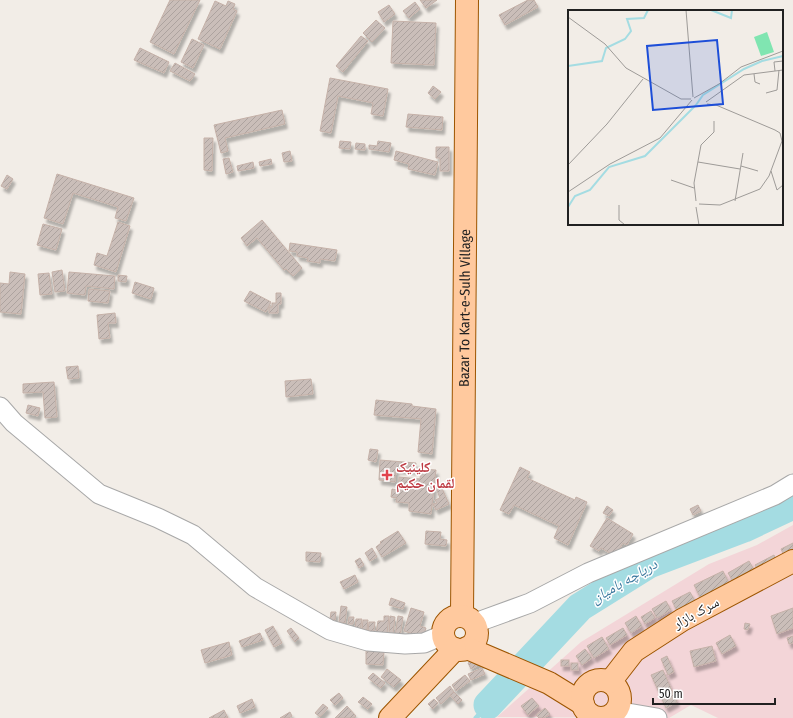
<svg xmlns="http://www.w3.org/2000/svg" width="793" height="718" font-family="'Fira Sans Condensed','Noto Naskh Arabic',sans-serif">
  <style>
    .commercial { fill: #f3d5d8 }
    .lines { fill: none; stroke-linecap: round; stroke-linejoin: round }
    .stream { stroke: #a4dce2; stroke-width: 5 }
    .river { stroke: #a4dce2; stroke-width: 29 }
    .building { fill: url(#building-hatch); stroke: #c5b1a8; filter: url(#shadow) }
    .minor-casing { stroke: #a8a8a8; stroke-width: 21 }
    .major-casing { stroke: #9d5500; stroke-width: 24 }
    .minor { stroke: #fff; stroke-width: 19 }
    .major { stroke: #ffc99e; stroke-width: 22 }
    .health-dot { fill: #e0444e; stroke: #fff; stroke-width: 1.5 }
    .labels { text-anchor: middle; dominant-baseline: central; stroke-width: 3; stroke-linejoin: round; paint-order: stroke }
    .street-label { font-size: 14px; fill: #212121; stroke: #fff }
    .health-label { font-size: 14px; font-weight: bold; fill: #be3a42; stroke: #fff; text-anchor: start }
    .water-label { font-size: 15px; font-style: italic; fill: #3d7a9f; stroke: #fff }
    .inset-river { fill: none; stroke: #a4dce2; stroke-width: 2 }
    .inset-road { fill: none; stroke: #9e9b98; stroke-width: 1 }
    .view { fill: #1d4ed8; fill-opacity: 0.15; stroke: #1d4ed8; stroke-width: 2 }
    .inset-edge { fill: none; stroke: #212121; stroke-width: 2 }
  </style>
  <defs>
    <pattern id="building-hatch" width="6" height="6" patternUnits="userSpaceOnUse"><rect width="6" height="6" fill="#cabeb9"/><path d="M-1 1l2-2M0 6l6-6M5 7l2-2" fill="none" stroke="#ada39f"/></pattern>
    <filter id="shadow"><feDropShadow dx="2.5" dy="4.5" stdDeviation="1" flood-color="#0004"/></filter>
  </defs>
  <rect width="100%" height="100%" fill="#f2ede7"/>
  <!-- commercial -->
  <polygon class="commercial" points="793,525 793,718 718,718 691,705 669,718 497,717 581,642 709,564 757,545"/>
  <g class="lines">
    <!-- stream -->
    <polyline class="stream" points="476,718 488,705"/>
    <!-- river -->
    <polyline class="river" points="488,705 580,607 649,564 744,528 793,505"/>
  </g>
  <!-- building -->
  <g class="building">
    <polygon points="170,0 200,0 174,54 150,42"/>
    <polygon points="420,0 437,0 426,8"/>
    <polygon points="528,0 534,0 538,7 505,25 499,15"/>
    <polygon points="215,1 226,6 228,1 235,4 233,9 237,11 220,49 198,39"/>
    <polygon points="415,2 420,9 409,18 403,11"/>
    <polygon points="389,5 395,14 384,22 378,12"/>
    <polygon points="376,20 385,28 372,42 363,33"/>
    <polygon points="393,21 436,23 434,65 391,63"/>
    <polygon points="361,36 368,41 343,72 336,66"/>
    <polygon points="192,39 204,45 193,68 181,62"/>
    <polygon points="140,48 169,62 164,73 134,60"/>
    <polygon points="175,63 195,74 190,81 170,71"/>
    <polygon points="330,78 388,89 383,116 371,114 373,103 338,96 331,133 320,131"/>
    <polygon points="433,86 441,92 435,99 428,93"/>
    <polygon points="282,110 285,124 225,138 228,151 221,153 214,125"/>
    <polygon points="408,114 443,117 442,130 406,127"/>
    <polygon points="204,138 213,138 212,171 204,170"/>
    <polygon points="340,141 351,142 350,149 339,148"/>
    <polygon points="378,141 391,143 389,152 369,149 369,145 377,146"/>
    <polygon points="356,143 365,144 365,150 355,149"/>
    <polygon points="436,147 449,147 449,171 440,171 440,158 436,158"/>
    <polygon points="290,151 292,161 284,162 282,153"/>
    <polygon points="396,151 438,162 435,175 408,169 409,164 394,160"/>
    <polygon points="229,158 233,172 226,174 223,159"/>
    <polygon points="271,159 272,164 260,166 259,162"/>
    <polygon points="253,162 254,168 238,171 237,166"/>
    <polygon points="57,174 134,198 126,221 115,218 118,207 73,193 63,224 44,218"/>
    <polygon points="7,175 13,179 7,189 1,186"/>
    <polygon points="262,220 302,268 293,276 286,269 284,270 257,238 247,246 241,238"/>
    <polygon points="118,222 130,226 116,272 94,265 97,253 107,256"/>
    <polygon points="43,224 62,229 56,250 37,245"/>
    <polygon points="290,243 337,250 335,261 320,259 320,263 307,261 308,258 297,256 297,252 289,251"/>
    <polygon points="62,270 65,291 55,292 52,272"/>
    <polygon points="10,272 25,274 21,314 0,312 0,283 9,284"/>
    <polygon points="69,272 115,276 114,289 86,286 85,295 67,293"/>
    <polygon points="49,273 52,294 40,295 38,274"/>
    <polygon points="118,275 127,276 126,282 118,281"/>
    <polygon points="135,282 154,288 151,299 132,293"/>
    <polygon points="89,289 110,291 108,303 88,301"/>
    <polygon points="250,291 271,302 266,312 244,301"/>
    <polygon points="276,293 281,293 281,304 278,304 278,313 269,313 269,307 272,307 272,303 276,303"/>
    <polygon points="115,313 116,323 108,323 110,338 99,339 97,315"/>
    <polygon points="78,366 79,378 68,379 66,367"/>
    <polygon points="311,379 313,394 286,397 285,381"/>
    <polygon points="54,382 57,417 45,418 43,392 23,393 23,384"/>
    <polygon points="376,400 412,404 412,406 436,409 432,454 418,452 421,419 374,415"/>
    <polygon points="28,405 40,408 38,416 26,413"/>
    <polygon points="370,449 378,450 376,462 368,460"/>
    <polygon points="380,460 416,463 415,470 396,469 395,482 379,480"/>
    <polygon points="520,467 530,472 527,478 575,500 576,497 587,502 568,545 554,538 559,526 514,505 509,514 500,510"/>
    <polygon points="421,469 436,470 431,514 409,511 409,503 396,502 397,498 391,497 392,489 398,490 399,477 420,479"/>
    <polygon points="441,486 449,504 436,510 433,504 437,503 435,500 440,498 436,488"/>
    <polygon points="698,505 701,511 693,515 690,509"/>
    <polygon points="607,506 613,510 609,516 603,513"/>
    <polygon points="607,518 633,534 627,545 623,543 615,556 601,548 599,551 590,546"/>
    <polygon points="398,531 406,543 382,557 376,547 381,543 380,542"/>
    <polygon points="426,531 441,532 440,539 447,540 446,546 425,544"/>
    <polygon points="793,543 793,559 787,562 781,549"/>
    <polygon points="372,548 377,557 370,561 365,553"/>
    <polygon points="306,552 321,553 320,562 306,561"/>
    <polygon points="774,555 778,564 759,573 755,565"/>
    <polygon points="360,558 364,565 359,568 355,561"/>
    <polygon points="749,561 756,573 735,585 728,573"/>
    <polygon points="723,571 730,585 701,599 694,585"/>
    <polygon points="355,575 358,582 344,589 340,582"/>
    <polygon points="690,592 695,601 677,611 672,601"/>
    <polygon points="391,598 405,603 403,609 389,605"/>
    <polygon points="666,601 671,610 657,618 652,609"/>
    <polygon points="341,606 347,607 345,623 339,622"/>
    <polygon points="411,608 424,612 420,626 426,628 423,637 404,631"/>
    <polygon points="793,608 793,628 777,634 771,616"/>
    <polygon points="651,611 655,618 645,624 641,617"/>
    <polygon points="331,612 336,612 335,620 330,619"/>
    <polygon points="384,616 389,616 387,634 376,633 378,621 384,621"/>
    <polygon points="390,616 395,617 393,635 389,635"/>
    <polygon points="398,616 403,617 400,637 395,636"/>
    <polygon points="636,616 642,626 631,633 625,623"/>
    <polygon points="349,617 354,617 353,624 348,624"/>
    <polygon points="356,619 362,619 360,631 355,630"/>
    <polygon points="363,620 368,620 367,630 362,629"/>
    <polygon points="369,622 375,622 374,631 368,631"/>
    <polygon points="745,623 750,624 748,630 744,629"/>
    <polygon points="273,626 282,643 274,647 265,630"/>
    <polygon points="291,628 299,638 295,642 287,631"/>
    <polygon points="623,628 627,635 610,645 606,638"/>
    <polygon points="260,633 263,640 242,647 239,641"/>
    <polygon points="730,635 736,646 722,654 716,643"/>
    <polygon points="793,636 793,643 789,644 787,638"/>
    <polygon points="602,637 609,649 594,658 587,646"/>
    <polygon points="229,642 232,655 205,663 201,650"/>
    <polygon points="712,646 716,661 694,667 690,651"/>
    <polygon points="585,649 592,658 582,665 576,656"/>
    <polygon points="366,651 384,652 383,665 366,664"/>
    <polygon points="667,656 674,672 668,675 661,659"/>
    <polygon points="479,657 482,663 471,669 468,663"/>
    <rect x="561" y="660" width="8" height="6"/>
    <rect x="571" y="663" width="7" height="7"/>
    <polygon points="482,668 485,674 471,680 468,674"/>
    <polygon points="387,669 401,680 394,687 381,677"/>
    <polygon points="663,670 677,702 666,708 651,675"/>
    <polygon points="373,673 385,683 381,688 368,678"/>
    <polygon points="465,675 470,681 456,691 452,685"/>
    <polygon points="450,686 454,692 441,704 436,698"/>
    <polygon points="454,692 462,700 458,704 450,695"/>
    <polygon points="339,693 343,698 335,705 330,700"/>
    <polygon points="363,697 372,704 368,709 358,702"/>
    <polygon points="532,698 539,706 528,715 521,706"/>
    <polygon points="252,699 255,707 240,713 237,706"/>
    <polygon points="434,699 438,703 433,709 428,704"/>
    <polygon points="323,704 328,708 320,717 315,713"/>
    <polygon points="347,706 356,716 354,718 335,718"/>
    <polygon points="545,708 550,714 544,718 539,718 536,715"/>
    <polygon points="224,710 228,718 209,718"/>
    <polygon points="290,712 292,716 289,718 280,718"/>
  </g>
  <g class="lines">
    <defs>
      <g id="minor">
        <polyline points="0,407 14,423 99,494 158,518 193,535 255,587 330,630 368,641 405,644 424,643 443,635"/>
        <polyline points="475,623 530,603 588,573 775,495 793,484"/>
        <polyline points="616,711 657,718"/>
      </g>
      <g id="major">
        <path id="s1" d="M462,615L467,0"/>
        <circle cx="460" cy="633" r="17"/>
        <polyline points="467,648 549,683 583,704"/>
        <circle cx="601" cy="699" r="19"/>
        <polyline points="610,682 634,651 682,620 793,561"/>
        <polyline points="390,718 455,649"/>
      </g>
    </defs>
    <!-- minor casing -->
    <use href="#minor" class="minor-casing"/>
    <!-- major casing -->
    <use href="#major" class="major-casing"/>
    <!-- minor -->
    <use href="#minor" class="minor"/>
    <!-- major -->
    <use href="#major" class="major"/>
  </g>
  <!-- markers -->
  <path class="health-dot" d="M385 469h4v4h4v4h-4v4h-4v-4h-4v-4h4z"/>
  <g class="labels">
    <!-- street labels -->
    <g class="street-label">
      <text stroke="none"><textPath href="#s1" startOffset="307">Bazar To Kart-e-Sulh Village</textPath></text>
      <text transform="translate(696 613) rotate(-29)">سرک بازار</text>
    </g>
    <!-- health labels -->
    <g class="health-label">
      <text x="396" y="467">کلینیک<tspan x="396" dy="16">لقمان حکیم</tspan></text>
    </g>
    <!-- water labels -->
    <g class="water-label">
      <text transform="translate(624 581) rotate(-30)">دریاچه بامیان</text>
    </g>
  </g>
  <!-- overview -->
  <g transform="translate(568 10)">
    <rect width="215" height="215" fill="#f2ede7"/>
    <path d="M199,22L206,42L193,46L186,27Z" fill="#80e5b1"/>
    <path class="inset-river" d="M143,0L163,8L164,0M0,56L34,51L38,38L57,29L63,21L59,9L76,8L80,0M128,95L135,85L176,59L194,51L215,46M0,197L7,186L22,180L41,157L77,146L128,95"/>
    <path class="inset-road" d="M118,0L125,87M0,7L37,34L58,58L113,89H123M207,61L206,52L215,51M186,64L187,72L192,74M198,83L209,80L211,60M126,88L151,74L173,57L215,41M138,92L176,65L215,60M130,152L172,159M0,155L39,114L75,69M173,156L190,161M203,161L209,180L215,175M103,170L126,178M0,182L42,154L92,128L124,90M128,191L126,173L133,135L146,122V111M167,191L175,143M131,194L152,195L192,179L201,166L214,131L212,123L207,120L148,95L139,94M51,195V210L57,215M128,197L131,215"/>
    <path class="view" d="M149,30L155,94L85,100L79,36Z"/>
    <rect width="215" height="215" class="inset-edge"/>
  </g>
  <!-- scale -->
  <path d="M653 698v6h122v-6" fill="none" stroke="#212121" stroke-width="2"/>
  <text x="659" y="698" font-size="12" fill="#212121" stroke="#ffffff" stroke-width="3" paint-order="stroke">50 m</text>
</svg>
